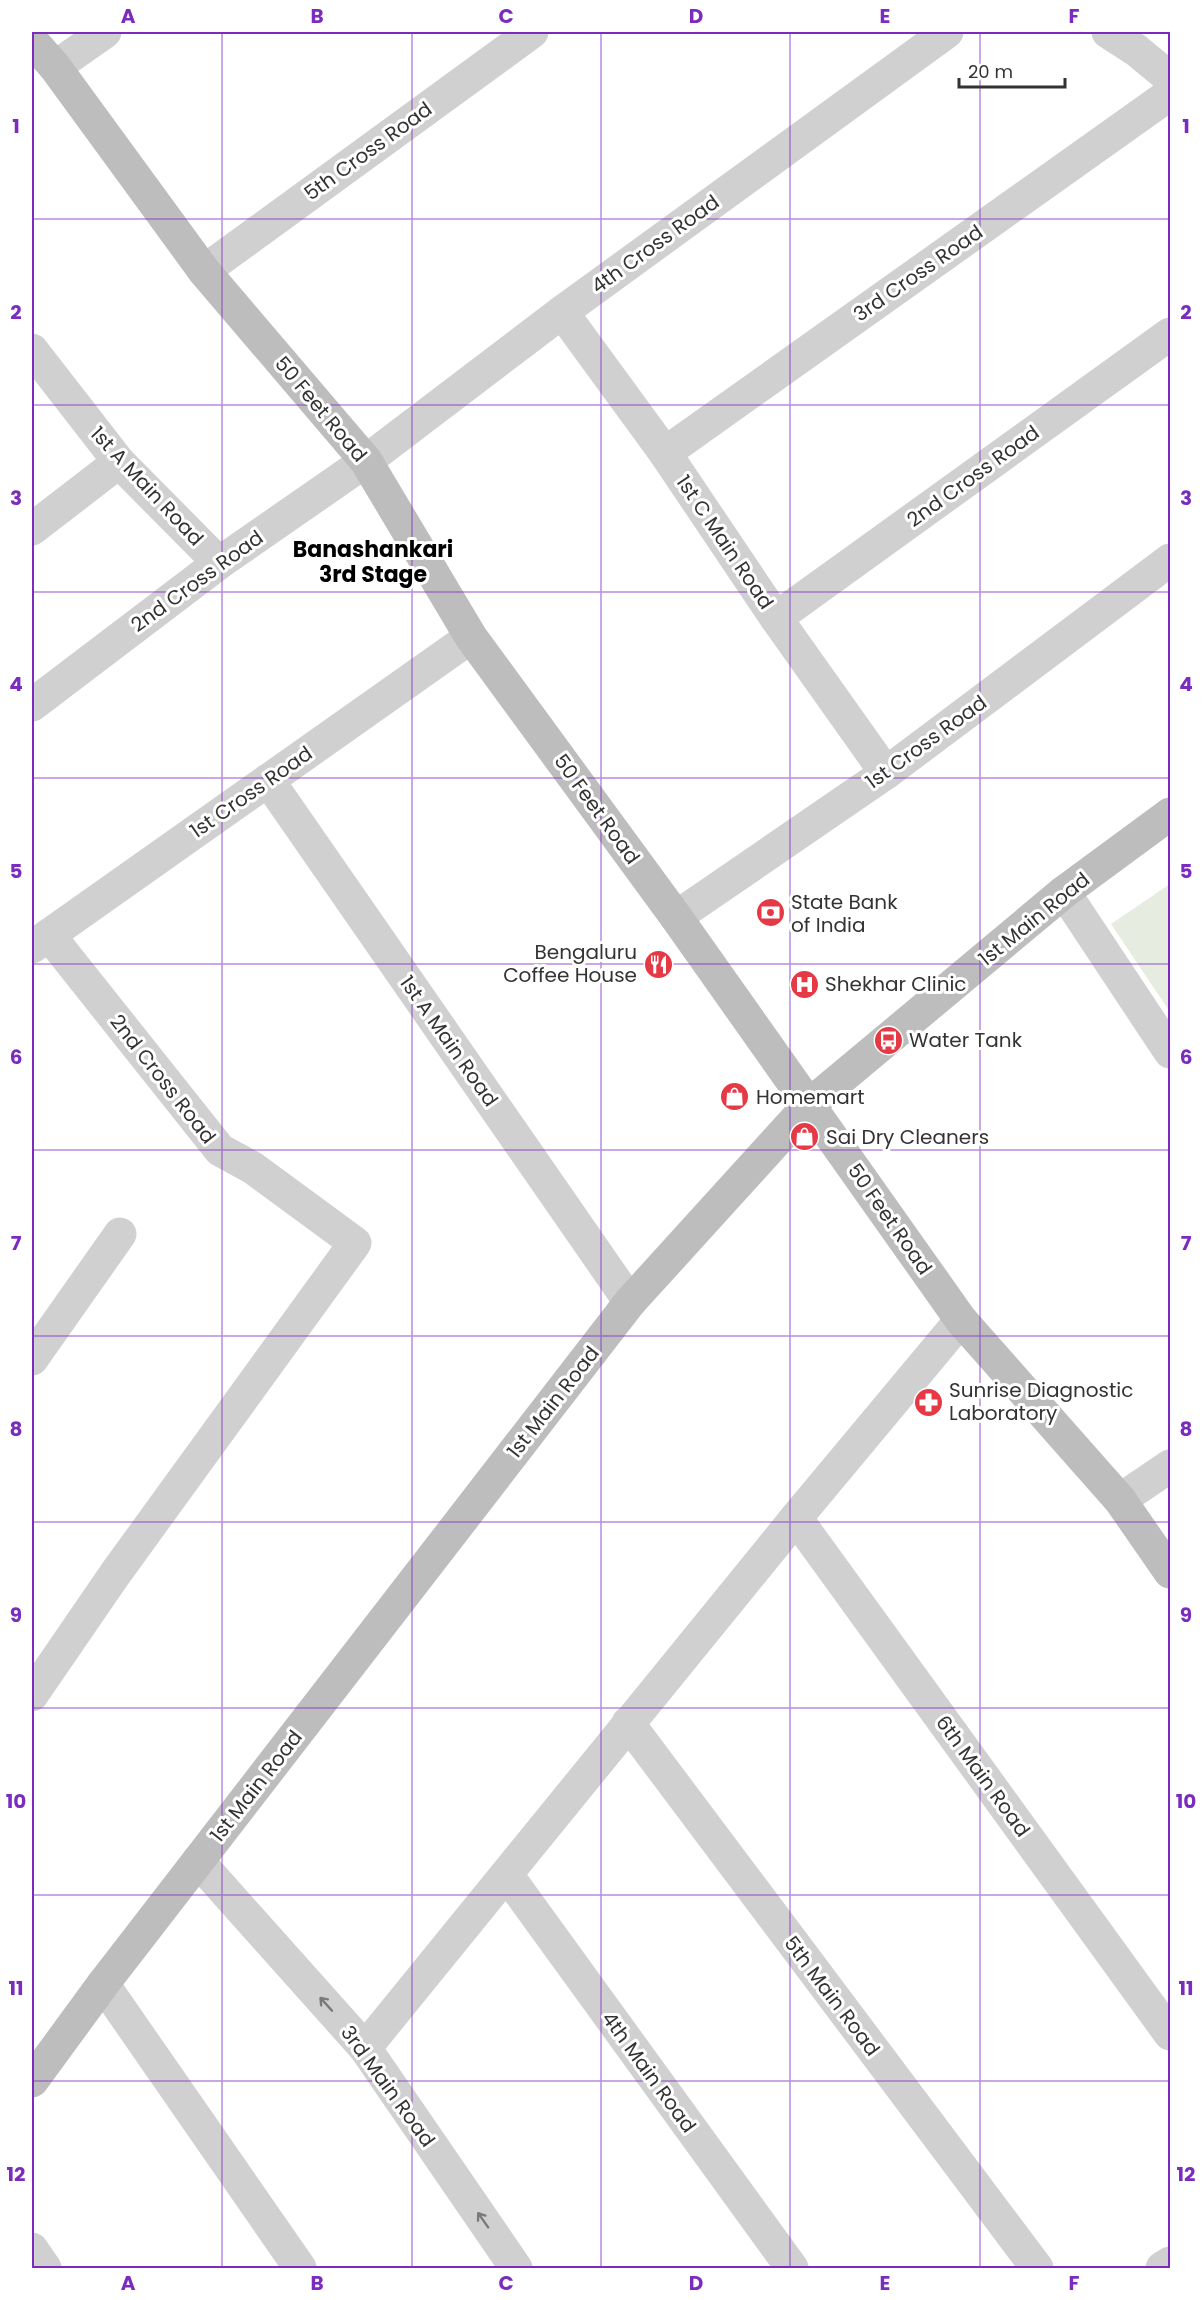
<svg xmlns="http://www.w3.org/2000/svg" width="1202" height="2300" font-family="Poppins,sans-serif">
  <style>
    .green { fill: #e6ecdf }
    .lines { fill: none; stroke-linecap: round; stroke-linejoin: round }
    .street { stroke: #d0d0d0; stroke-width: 33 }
    .secondary { stroke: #bdbdbd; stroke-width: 33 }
    .oneway { stroke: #7a7a7a }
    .grid { fill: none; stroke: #7b2cbf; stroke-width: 1.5; stroke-opacity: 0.55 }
    .labels { text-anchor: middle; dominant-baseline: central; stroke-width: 6; stroke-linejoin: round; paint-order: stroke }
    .street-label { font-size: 20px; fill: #333; stroke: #fff }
    .poi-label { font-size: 20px; fill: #333; stroke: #fff; text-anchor: start }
    .quarter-label { font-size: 22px; font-weight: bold; fill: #000; stroke: #fff }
    .neatline { fill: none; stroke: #7b2cbf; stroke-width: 2 }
    .grid-label { font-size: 20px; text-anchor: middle; font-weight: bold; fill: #7b2cbf }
  </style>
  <rect width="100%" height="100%" fill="#fff"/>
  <!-- green -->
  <polygon class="green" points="1170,884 1170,1012 1111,924"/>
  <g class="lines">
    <!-- street -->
    <g class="street">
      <polyline points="1108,32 1136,50 1170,78"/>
      <polyline points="55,67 105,32"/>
      <polyline points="204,271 532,32"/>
      <polyline points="562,312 665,453 776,618 886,773"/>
      <polyline points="32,350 119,462 219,563"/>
      <polyline points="665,453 1170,94"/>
      <polyline points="32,529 119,462"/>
      <polyline points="776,618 1170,334"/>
      <polyline points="32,705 219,563 366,461 562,312 947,32"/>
      <polyline points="268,780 630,1302"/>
      <polyline points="1064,892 1170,1052"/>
      <polyline points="676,917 886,773 1170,560"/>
      <polyline points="32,947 471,637"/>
      <polyline points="32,1359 120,1234"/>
      <polyline points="1120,1500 1170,1466"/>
      <polyline points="796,1518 1170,2034"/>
      <polyline points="32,1695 115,1574 355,1243 253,1168 220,1150 49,935"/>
      <polyline points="628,1723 1037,2268"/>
      <polyline points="198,1861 365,2048 516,2268"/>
      <polyline points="507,1875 792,2268"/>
      <polyline points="103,1984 300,2268"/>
      <polyline points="365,2048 796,1518 961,1320"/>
      <polyline points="32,2249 45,2268"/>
      <polyline points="1162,2268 1170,2263"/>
    </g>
    <!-- secondary -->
    <g class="secondary">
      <polyline points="32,41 55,67 204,271 366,461 471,637 676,917 961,1320 1120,1500 1170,1572"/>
      <polyline points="32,2081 103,1984 630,1302 809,1105 1064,892 1170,814"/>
    </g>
  </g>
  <!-- one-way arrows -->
  <defs><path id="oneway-shaft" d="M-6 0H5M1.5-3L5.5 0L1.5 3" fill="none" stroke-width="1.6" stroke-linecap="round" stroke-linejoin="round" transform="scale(1.5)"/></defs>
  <g class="oneway">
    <use href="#oneway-shaft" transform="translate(326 2004) rotate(-132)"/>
    <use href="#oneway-shaft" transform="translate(483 2220) rotate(-125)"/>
  </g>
  <!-- grid -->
  <path class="grid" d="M222,32V2268M412,32V2268M601,32V2268M790,32V2268M980,32V2268M32,219H1170M32,405H1170M32,592H1170M32,778H1170M32,964H1170M32,1150H1170M32,1336H1170M32,1522H1170M32,1708H1170M32,1895H1170M32,2081H1170"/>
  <!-- icons -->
  <defs>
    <symbol id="bank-disc" viewBox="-11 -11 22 22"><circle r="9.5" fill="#e63946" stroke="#fff"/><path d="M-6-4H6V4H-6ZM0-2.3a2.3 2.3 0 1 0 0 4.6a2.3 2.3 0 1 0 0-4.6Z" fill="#fff"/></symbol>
    <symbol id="restaurant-disc" viewBox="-11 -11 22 22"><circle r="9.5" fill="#e63946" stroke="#fff"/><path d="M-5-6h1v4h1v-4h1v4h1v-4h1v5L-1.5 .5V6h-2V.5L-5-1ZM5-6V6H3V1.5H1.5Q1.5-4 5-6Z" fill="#fff"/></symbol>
    <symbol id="hospital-disc" viewBox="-11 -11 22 22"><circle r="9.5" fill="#e63946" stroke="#fff"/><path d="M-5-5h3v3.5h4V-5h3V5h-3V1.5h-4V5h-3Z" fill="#fff"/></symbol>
    <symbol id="bus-disc" viewBox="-11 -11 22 22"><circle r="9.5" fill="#e63946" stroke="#fff"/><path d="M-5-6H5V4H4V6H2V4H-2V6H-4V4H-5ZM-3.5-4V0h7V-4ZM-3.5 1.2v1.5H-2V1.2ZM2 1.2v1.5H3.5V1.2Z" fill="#fff"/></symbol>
    <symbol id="shop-disc" viewBox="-11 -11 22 22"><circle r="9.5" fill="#e63946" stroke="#fff"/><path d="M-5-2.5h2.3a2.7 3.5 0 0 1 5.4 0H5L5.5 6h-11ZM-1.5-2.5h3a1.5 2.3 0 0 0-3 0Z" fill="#fff"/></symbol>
    <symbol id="pharmacy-disc" viewBox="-11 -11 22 22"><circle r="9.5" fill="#e63946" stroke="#fff"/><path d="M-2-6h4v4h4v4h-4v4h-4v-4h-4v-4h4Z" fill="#fff"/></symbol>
  </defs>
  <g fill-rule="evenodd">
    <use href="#bank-disc" x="754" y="896" width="33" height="33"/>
    <use href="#restaurant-disc" x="642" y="948" width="33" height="33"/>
    <use href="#hospital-disc" x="788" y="968" width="33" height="33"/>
    <use href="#bus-disc" x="872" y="1024" width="33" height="33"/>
    <use href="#shop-disc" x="718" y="1080" width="33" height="33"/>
    <use href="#shop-disc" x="788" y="1120" width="33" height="33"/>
    <use href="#pharmacy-disc" x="912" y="1386" width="33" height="33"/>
  </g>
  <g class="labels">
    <!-- street labels -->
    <g class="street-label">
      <text transform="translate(368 151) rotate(-36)">5th Cross Road</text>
      <text transform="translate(655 244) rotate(-36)">4th Cross Road</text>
      <text transform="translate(918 273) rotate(-35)">3rd Cross Road</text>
      <text transform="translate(321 409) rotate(50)">50 Feet Road</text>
      <text transform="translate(973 476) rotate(-36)">2nd Cross Road</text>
      <text transform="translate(147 486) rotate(47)">1st A Main Road</text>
      <text transform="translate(725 542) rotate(56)">1st C Main Road</text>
      <text transform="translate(197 581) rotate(-36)">2nd Cross Road</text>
      <text transform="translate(926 742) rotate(-36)">1st Cross Road</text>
      <text transform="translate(251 792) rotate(-35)">1st Cross Road</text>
      <text transform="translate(597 809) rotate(54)">50 Feet Road</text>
      <text transform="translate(1034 919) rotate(-39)">1st Main Road</text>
      <text transform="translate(449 1041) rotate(55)">1st A Main Road</text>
      <text transform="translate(163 1079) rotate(52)">2nd Cross Road</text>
      <text transform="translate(890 1219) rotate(55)">50 Feet Road</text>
      <text transform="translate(553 1402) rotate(-52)">1st Main Road</text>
      <text transform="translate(983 1776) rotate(54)">6th Main Road</text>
      <text transform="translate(256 1786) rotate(-52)">1st Main Road</text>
      <text transform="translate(832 1996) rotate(53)">5th Main Road</text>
      <text transform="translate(649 2072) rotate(54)">4th Main Road</text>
      <text transform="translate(388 2086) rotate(54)">3rd Main Road</text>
    </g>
    <!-- poi labels -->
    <g class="poi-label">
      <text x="791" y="902">State Bank<tspan x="791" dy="23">of India</tspan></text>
      <text x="637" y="952" text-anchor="end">Bengaluru<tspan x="637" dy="23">Coffee House</tspan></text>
      <text x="825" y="984">Shekhar Clinic</text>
      <text x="909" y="1040">Water Tank</text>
      <text x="756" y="1097">Homemart</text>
      <text x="826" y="1137">Sai Dry Cleaners</text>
      <text x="949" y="1390">Sunrise Diagnostic<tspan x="949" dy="23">Laboratory</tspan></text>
    </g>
    <!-- quarter labels -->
    <g class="quarter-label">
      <text x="373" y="549">Banashankari<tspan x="373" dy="25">3rd Stage</tspan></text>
    </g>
  </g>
  <!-- border -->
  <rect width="1202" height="2300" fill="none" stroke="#ffffff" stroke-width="66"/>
  <!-- scale -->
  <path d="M959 78v9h106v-9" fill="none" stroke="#333333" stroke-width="3"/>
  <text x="968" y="78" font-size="18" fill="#333333" stroke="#ffffff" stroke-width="4.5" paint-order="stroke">20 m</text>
  <rect x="33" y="33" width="1136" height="2234" class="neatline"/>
  <g class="grid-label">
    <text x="128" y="23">A</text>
    <text x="317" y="23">B</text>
    <text x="506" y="23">C</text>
    <text x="696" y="23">D</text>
    <text x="885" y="23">E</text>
    <text x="1074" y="23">F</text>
    <text x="16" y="133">1</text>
    <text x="1186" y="133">1</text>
    <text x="16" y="319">2</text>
    <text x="1186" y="319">2</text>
    <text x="16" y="505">3</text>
    <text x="1186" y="505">3</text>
    <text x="16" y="691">4</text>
    <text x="1186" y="691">4</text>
    <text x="16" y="878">5</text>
    <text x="1186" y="878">5</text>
    <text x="16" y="1064">6</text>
    <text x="1186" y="1064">6</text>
    <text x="16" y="1250">7</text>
    <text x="1186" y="1250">7</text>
    <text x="16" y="1436">8</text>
    <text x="1186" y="1436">8</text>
    <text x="16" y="1622">9</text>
    <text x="1186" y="1622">9</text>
    <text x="16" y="1808">10</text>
    <text x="1186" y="1808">10</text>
    <text x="16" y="1995">11</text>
    <text x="1186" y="1995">11</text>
    <text x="16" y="2181">12</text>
    <text x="1186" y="2181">12</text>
    <text x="128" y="2290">A</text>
    <text x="317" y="2290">B</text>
    <text x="506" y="2290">C</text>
    <text x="696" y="2290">D</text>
    <text x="885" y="2290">E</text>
    <text x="1074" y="2290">F</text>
  </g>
</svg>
